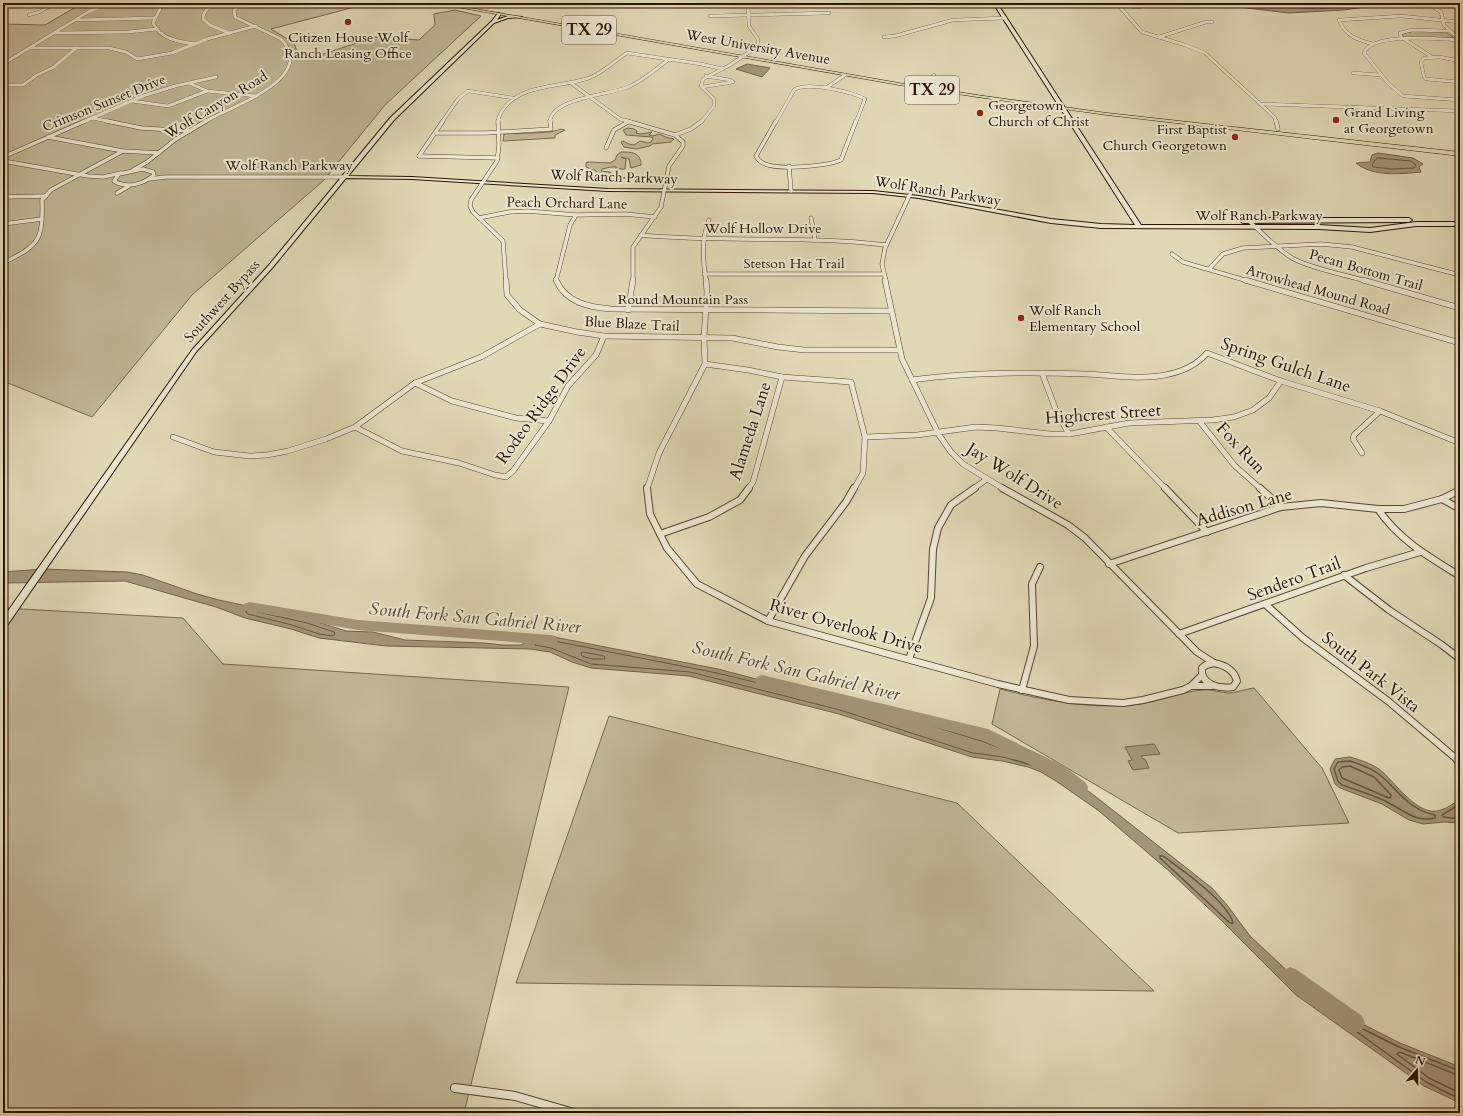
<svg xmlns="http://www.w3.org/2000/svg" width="1463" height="1116" font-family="Cardo,serif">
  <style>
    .green { fill: #c2b797; stroke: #76664c }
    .water { fill: #a39578; stroke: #736148 }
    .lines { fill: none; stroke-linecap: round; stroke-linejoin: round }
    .shore-far1 { stroke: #67543c; stroke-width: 1 }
    .shore { stroke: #67543c; stroke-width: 1.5 }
    .river { fill: #a39578; fill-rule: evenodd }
    .street-far4-casing { stroke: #58452e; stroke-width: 3.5 }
    .street-far3-casing { stroke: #58452e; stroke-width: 4.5 }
    .street-far2-casing { stroke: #58452e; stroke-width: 6 }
    .street-far1-casing { stroke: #58452e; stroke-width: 8 }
    .street-casing { stroke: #58452e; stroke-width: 10 }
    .secondary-casing { stroke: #2b1400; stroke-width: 2 }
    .primary-casing { stroke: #2b1400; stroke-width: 1 }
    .street-far4 { stroke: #ece6d0; stroke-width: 3 }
    .street-far3 { stroke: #ece6d0; stroke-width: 3.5 }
    .street-far2 { stroke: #ece6d0; stroke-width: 5 }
    .street-far1 { stroke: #ece6d0; stroke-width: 6 }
    .street { stroke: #ece6d0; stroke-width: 8 }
    .secondary { fill: #ece6d0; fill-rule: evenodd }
    .primary { fill: #e1d8b6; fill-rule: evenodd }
    .poi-dot { fill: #8f2418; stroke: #ece6d0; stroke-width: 1.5 }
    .labels { text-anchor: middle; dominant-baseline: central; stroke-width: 4; stroke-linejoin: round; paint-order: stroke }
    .far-poi-label { font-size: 14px; fill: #2b1400; stroke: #ece6d0; text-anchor: start }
    .far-street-label { font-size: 14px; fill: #2b1400; stroke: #ece6d0 }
    .shield { fill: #ece6d0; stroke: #65533e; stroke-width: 1 }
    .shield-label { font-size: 16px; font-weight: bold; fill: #2b1400 }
    .street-label { font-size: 17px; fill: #2b1400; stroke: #ece6d0 }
    .water-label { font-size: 18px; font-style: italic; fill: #5b4830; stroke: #ece6d0 }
  </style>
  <rect width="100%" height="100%" fill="#e1d8b6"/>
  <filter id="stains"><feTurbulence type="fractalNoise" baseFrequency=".005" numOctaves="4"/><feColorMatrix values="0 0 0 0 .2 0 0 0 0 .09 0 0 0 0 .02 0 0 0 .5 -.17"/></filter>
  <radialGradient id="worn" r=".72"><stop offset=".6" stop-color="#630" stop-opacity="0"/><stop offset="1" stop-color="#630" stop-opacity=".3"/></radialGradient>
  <!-- green -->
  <g class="green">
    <polygon points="83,3 370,3 271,29 294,43 299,58 308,59 375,37 419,40 435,25 434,14 455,10 481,16 385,105 323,181 192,295 92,417 3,381 3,24 45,25"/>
    <polygon points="1414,31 1446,32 1454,38 1404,38 1401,34"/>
    <polygon points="628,128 634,129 637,131 636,133 641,134 652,132 649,135 653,136 659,134 668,138 674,139 671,142 652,144 650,146 636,149 624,147 621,142 623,141 629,144 634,145 640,141 648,143 651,142 653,138 651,137 626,135 623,130"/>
    <path d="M560,129L565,130L555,135V138L503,141L504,134C515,133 553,134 560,129Z"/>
    <path d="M621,152C631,152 641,152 641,165L631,168L629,159L621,157L626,159L625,169H616V167H611L602,169L601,171L610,172L614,175L612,177L618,176L625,178C617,180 608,182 601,177L602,176L599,175L595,170H588L589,168L586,167V163L588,162L610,163L615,160L617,155Z"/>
    <polygon points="3,608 183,618 223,664 569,687 464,1113 3,1113"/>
    <path d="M1254,688L1322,768L1349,823L1178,833L992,724L1000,689C1043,700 1087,709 1132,705C1156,703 1179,692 1203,690C1212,689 1221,693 1230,693C1238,692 1246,689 1254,688Z"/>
    <polygon points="609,716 957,803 1154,991 516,983"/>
  </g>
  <!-- water -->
  <g class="water">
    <polygon points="1204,3 1232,3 1318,9 1367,3 1392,3 1344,10 1289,13"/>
    <polygon points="747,64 770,68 762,77 736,69"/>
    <path d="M1378,153L1413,158L1423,164L1419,167L1421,172C1400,174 1373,177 1356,163L1370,162L1372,155Z"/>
    <polygon points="43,569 127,572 143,575 197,594 219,600 308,619 346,631 373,632 405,640 484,643 503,645 521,645 536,637 549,636 718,669 813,694 927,720 985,738 1032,756 1091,793 1212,888 1227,905 1250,936 1311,993 1339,1012 1400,1043 1460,1067 1460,1103 1424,1086 1296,995 1222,921 1169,871 1099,811 1056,781 1041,772 1028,767 1002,761 972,757 839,714 689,676 591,668 572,662 550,652 530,649 386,646 319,638 291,629 245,618 216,607 125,581 3,583 3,572"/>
    <polygon points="1154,744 1160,754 1141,756 1143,759 1145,759 1149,768 1133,770 1128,761 1132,760 1125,747"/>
    <path d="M1350,757C1360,760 1370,763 1379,769C1394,780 1418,819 1441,810C1448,808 1454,803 1460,799V823L1444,822L1423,824L1409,820L1382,804L1340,788L1335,784L1330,769L1335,759Z"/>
  </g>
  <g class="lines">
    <!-- shore-far1 -->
    <g class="shore-far1">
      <polygon points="1379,158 1411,161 1416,165 1414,168 1392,169 1373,167 1372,165 1376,159"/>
      <polygon points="249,610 307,623 334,632 335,634 333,636 319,634 292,625 248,614 246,612"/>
      <polygon points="584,652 604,656 605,659 592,659 582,656 581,653"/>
      <polyline points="1017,761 1003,757 973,753 840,710 690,672 591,664 551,648 535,645 537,641 549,640 717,673 926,724 984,742 1032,761"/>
    </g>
    <!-- shore -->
    <g class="shore">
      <polyline points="1014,760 1032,765 1034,763 1031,760"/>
      <path d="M1350,761C1359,764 1368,767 1376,772C1398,788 1406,809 1435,815V818C1414,823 1401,808 1383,800C1370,794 1356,790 1342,785L1338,781L1334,769L1338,762Z"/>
      <polygon points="1350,766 1374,777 1391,795 1391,797 1389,798 1342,778 1339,770 1342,767"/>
      <polyline points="1460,804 1442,815 1444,817 1460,819"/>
      <path d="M1160,856H1163C1181,869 1228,902 1233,923H1230L1160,858Z"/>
      <polyline points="1460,1071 1399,1047 1345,1020 1342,1021 1426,1082 1460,1099"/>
      <polyline points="1460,1076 1400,1052 1397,1054 1429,1078 1460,1093"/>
    </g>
    <!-- river -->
    <g class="river">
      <polygon points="249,602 358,620 551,635 556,636 558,640 556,644 551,645 358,630 244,610 242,607 244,604"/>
      <polygon points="762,675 988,729 1064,766 1086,783 1088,788 1086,793 1080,795 1074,793 1052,776 979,738 757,685 755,681 757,677"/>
      <polygon points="1290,967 1297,970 1362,1016 1365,1023 1362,1030 1355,1033 1348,1030 1283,982 1281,976 1283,970"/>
    </g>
    <defs>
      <g id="street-far4">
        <polyline points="31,3 141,6 172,3"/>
        <path d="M214,3C209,7 203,11 203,19L210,25L229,33"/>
        <polyline points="1082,3 1140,7"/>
        <polyline points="1427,3 1441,12 1444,25 1460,40"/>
        <path d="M160,5V9L153,23C160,39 179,42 195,44"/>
        <polyline points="1118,5 1142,32 1185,45 1205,53 1269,112 1275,118 1276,122"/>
        <polyline points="29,15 39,12 54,4"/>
        <polyline points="710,16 829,13"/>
        <polyline points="77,20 155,18"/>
        <polyline points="55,33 128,32 157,29"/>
        <polyline points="884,37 895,36 953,20 1005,18"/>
        <polyline points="1159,37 1206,22 1212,22"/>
        <path d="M1459,40C1441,39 1371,32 1364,53L1388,83L1403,96L1460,100"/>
        <path d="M1373,44C1358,40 1345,36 1339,20L1401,16L1460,22"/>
        <polyline points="30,48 109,48 126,52 137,59 172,53 207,39 256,26"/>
        <polyline points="1432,57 1401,37 1400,33 1412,30 1449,31"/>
        <polyline points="1460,61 1440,57 1424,58 1421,62 1424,77 1426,79 1460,82"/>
        <polyline points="3,64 88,12 103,6"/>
        <polyline points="1353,73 1381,75"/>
        <polyline points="189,83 207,91 257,96"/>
        <polyline points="571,83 620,119 631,122"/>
        <polyline points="3,85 23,85 37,75 54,67 76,48"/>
        <polyline points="702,87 733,82 730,80 706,76"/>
        <polyline points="826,88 845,75"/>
        <polyline points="922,88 934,75"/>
        <polyline points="132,101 168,106 207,91"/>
        <polyline points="1260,104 1460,111"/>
        <polyline points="92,118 112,122"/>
        <polyline points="83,122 143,96 175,86 216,77"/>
        <path d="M204,122C229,107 319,79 281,39L235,17L234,10L241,3"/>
        <polyline points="442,122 458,99 468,91 513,98"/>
        <path d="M498,122C498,117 500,115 502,111C520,83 560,88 589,78C601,74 616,60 627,53L701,64L723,69"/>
        <path d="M550,122C551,98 609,95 628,87C643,81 656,69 669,59"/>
        <polyline points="701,122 714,106 714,99 701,86 703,79 730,65 758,46 758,39 749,26 748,3"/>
        <path d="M776,122L794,90C807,81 852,92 865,99L856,122"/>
      </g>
      <g id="street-far3">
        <polyline points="107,121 141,128 190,131"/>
        <polyline points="498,121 499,145 497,161 471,200 470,206 473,212 503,241 506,281"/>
        <polyline points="627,121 675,135 683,142 683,146 669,166 661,207 633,247 633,281"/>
        <path d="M776,121L756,156C757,158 758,160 760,161C771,172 827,166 841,160L856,121"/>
        <polyline points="1276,121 1278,129"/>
        <polyline points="435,133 486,133 551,129 550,121"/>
        <polyline points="675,135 691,129 702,121"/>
        <polyline points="48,137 123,151 159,153"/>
        <polyline points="606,148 614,130 628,122"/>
        <polyline points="419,156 443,121"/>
        <polyline points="419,156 498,158"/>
        <polyline points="3,157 85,121"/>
        <polyline points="3,161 88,176 103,177 121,173"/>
        <polyline points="789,166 791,191"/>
        <path d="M143,169L153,172L154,175C143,184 127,189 114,181L119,174Z"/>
        <polyline points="133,170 147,162 176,139 206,121"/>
        <polyline points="149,179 166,177 344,177"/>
        <polyline points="117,193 129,186"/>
        <polyline points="3,197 46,196"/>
        <polyline points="479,218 509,212 527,211 576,215 625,214 655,217"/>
        <polyline points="811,218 815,239"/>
        <path d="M1249,221C1263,234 1276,248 1292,258C1309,268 1346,275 1366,281"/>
        <polyline points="3,224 42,219"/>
        <path d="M641,235C723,243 805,235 886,245"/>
        <polyline points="1172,254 1183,262 1248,281"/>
        <path d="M3,263C40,245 43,240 42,200L51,190L123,151"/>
        <polyline points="1209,269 1223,254 1243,248 1321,244 1352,247 1460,275"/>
        <polyline points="704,274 884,274"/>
        <polyline points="556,281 570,225 576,215"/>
        <path d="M706,281C703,261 701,239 709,220"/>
        <polyline points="886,281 882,264 885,248 911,192"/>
      </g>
      <g id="street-far2">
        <polyline points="506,280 507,295 520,310 540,324 577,332 604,336 732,338 778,347 804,350 899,350"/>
        <path d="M556,280C566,303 589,307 611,309L891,311"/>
        <polyline points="885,280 902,359 939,435 951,452 963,464 1004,489"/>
        <polyline points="1245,280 1460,343"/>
        <polyline points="1363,280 1460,308"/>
        <polyline points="628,310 633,280"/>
        <polyline points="705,364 748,370 782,377 851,382 865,437 863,473 854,489"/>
        <polyline points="1042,373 1057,413 1069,434"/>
        <path d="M912,380C970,372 1028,372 1086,374C1112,375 1139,380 1165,375C1181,372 1196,366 1207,353L1281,381L1380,411L1460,443"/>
        <polyline points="415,383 452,401 516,418 549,421"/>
        <polyline points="1200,422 1235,466 1261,489"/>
        <polyline points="355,427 402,451 459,463 495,475 506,477 513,471 549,421 568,386 596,355 604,336"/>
        <polyline points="1106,427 1166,489"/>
        <polyline points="173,437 214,452 250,456 267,455 288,451 326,439 355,427 415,383 481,357 540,324"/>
        <polyline points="865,437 917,435 976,427 997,428 1050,434 1070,434 1129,423 1213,420 1234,417 1253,410 1269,398 1281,381"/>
        <polyline points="1362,453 1353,439 1354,435 1380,411"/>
        <polyline points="647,489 659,453 705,364 704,337 707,292 706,280"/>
        <polyline points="748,489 753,482 782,377"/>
        <polyline points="973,489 987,479"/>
      </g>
      <g id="street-far1">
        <polyline points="647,488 650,514 667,548 697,584 768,621 998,684 1069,700 1123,703 1143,700 1183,690 1191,686 1201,676"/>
        <polyline points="1002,488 1068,525 1085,538 1197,652 1214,663"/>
        <polyline points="1165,488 1207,532"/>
        <polyline points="1260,488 1281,507"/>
        <polyline points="1442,499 1460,509"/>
        <path d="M1378,509C1399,540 1429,557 1460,576"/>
        <polyline points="660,534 709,517 740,500 749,488"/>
        <polyline points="1109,564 1281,507 1321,503 1378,509 1404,509 1442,499 1460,490"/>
        <polyline points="1344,575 1389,610 1442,645 1460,659"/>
        <polyline points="1265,604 1303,638 1388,701 1459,761"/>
        <polyline points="768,621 805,556 846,502 854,488"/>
        <polyline points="1179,634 1366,568 1420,552"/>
        <polyline points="909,659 931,598 933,549 938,528 951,505 975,488"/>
        <path d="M1214,663C1225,665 1234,670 1237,681L1233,687C1220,689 1200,685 1202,668L1206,665Z"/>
        <polyline points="1191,686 1212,686"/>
        <polyline points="1022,690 1034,646 1032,584 1040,567"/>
      </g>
      <g id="street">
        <polyline points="1458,760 1460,762"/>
        <polyline points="455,1088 515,1096 574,1113"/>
      </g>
      <g id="secondary">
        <polygon points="993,3 997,3 1141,225 1319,225 1370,228 1416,222 1460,222 1460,226 1416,226 1370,232 1319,229 1101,228 1051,223 919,198 873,193 608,191 412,179 346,178 273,267 196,352 6,627 3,628 3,618 192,350 269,265 390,118 492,21 498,13 501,14 497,20 508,16 522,17 508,18 494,23 394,120 348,176 412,177 608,189 873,191 919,196 1051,219 1101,224 1135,225"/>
        <polygon points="1271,218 1409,218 1412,220 1409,222 1243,223 1240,221 1243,219"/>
      </g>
      <polygon id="primary" points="434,3 442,3 899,83 977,95 1107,113 1460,152 1460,156 1107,115 977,97 899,85"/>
    </defs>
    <!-- street-far4 casing -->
    <use href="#street-far4" class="street-far4-casing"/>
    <!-- street-far3 casing -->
    <use href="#street-far3" class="street-far3-casing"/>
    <!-- street-far2 casing -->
    <use href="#street-far2" class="street-far2-casing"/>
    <!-- street-far1 casing -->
    <use href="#street-far1" class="street-far1-casing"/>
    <!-- street casing -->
    <use href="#street" class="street-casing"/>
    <!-- secondary casing -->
    <use href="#secondary" class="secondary-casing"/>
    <!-- primary casing -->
    <use href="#primary" class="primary-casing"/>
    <!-- street-far4 -->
    <use href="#street-far4" class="street-far4"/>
    <!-- street-far3 -->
    <use href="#street-far3" class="street-far3"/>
    <!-- street-far2 -->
    <use href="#street-far2" class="street-far2"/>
    <!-- street-far1 -->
    <use href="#street-far1" class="street-far1"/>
    <!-- street -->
    <use href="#street" class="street"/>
    <!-- secondary -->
    <use href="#secondary" class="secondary"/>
    <!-- primary -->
    <use href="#primary" class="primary"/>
  </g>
  <!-- markers -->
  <g class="poi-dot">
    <circle cx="348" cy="22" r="4"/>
    <circle cx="980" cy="113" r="4"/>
    <circle cx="1336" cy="120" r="4"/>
    <circle cx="1235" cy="137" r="4"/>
    <circle cx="1021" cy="318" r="4"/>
  </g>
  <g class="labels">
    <!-- far-poi labels -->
    <g class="far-poi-label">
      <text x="348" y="37" text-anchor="middle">Citizen House Wolf<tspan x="348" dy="16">Ranch Leasing Office</tspan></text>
      <text x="988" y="105">Georgetown<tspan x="988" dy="16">Church of Christ</tspan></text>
      <text x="1344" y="112">Grand Living<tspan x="1344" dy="16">at Georgetown</tspan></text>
      <text x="1227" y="129" text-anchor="end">First Baptist<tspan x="1227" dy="16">Church Georgetown</tspan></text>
      <text x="1029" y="310">Wolf Ranch<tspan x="1029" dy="16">Elementary School</tspan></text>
    </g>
    <!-- far-street labels -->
    <g class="far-street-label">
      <text transform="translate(758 47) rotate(10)">West University Avenue</text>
      <text transform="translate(104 103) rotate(-22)">Crimson Sunset Drive</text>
      <text transform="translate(216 105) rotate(-31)">Wolf Canyon Road</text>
      <text x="289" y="165">Wolf Ranch Parkway</text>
      <text transform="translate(614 177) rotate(2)">Wolf Ranch Parkway</text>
      <text transform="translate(938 191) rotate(9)">Wolf Ranch Parkway</text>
      <text transform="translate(567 203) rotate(1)">Peach Orchard Lane</text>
      <text x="1259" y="215">Wolf Ranch Parkway</text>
      <text x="763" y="228">Wolf Hollow Drive</text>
      <text x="794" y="263">Stetson Hat Trail</text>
      <text transform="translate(1366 270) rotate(16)">Pecan Bottom Trail</text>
      <text transform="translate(1318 290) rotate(16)">Arrowhead Mound Road</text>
      <text x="683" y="299">Round Mountain Pass</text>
      <text transform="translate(222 301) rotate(-48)">Southwest Bypass</text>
      <text transform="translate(632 324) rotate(3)">Blue Blaze Trail</text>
    </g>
    <!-- shield labels -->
    <g class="shield">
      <rect x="562" y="16" width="54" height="28" rx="3"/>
      <rect x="905" y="76" width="54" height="28" rx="3"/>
    </g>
    <g class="shield-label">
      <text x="589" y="30">TX 29</text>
      <text x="932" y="90">TX 29</text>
    </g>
    <!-- street labels -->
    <g class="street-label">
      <text transform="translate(1286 365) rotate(19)">Spring Gulch Lane</text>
      <text transform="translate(541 405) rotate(-54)">Rodeo Ridge Drive</text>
      <text transform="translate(1103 414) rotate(-4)">Highcrest Street</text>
      <text transform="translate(750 431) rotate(-72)">Alameda Lane</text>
      <text transform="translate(1241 448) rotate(47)">Fox Run</text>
      <text transform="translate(1015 476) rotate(32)">Jay Wolf Drive</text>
      <text transform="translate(1244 507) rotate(-16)">Addison Lane</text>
      <text transform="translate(1294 579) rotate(-20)">Sendero Trail</text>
      <text transform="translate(846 626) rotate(16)">River Overlook Drive</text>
      <text transform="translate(1371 672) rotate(38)">South Park Vista</text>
    </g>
    <!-- water labels -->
    <g class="water-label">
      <text transform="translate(475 618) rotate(5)">South Fork San Gabriel River</text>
      <text transform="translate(796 671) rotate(13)">South Fork San Gabriel River</text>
    </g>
  </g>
  <!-- margin -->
  <rect width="1463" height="1116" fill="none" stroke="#e1d8b6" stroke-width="16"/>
  <rect x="4" y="4" width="1455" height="1108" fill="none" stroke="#2b1400" stroke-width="2"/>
  <rect x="8" y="8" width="1447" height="1100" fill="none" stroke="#2b1400"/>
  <!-- north arrow -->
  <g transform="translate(1417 1070) rotate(20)" stroke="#ece6d0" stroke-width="3" paint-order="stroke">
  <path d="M0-3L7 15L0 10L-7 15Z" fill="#2b1400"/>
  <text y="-6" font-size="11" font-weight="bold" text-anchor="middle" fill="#2b1400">N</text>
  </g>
  <rect width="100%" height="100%" filter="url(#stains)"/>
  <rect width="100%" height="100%" fill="url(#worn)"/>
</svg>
